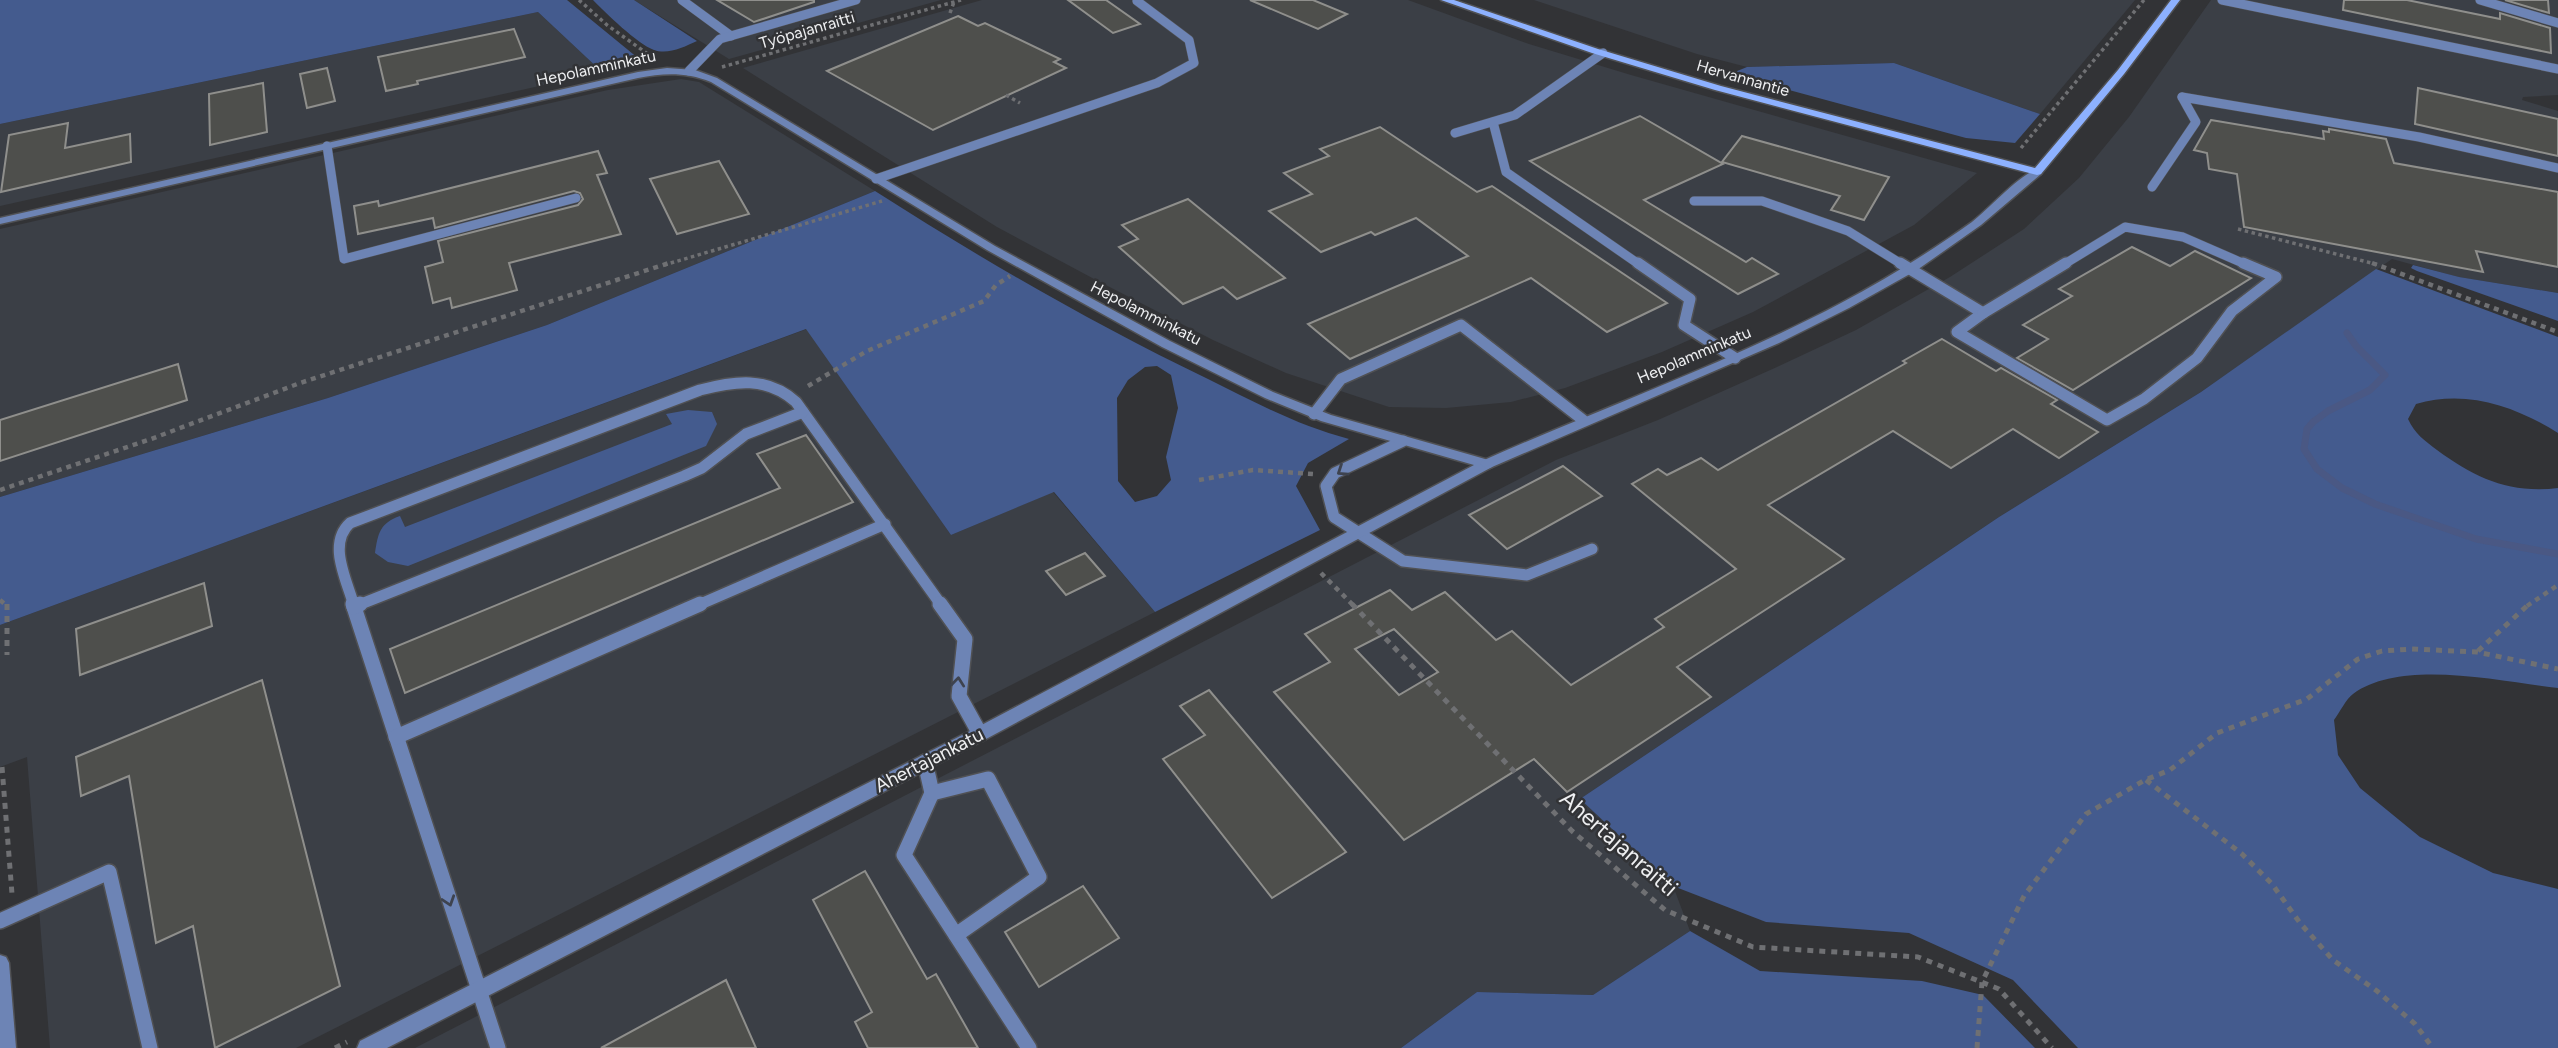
<svg xmlns="http://www.w3.org/2000/svg" width="2558" height="1048" font-family="Figtree,sans-serif">
  <style>
    .built { fill: #3b3f46 }
    .green { fill: #445b8e; fill-rule: evenodd }
    .lines { fill: none; stroke-linecap: round; stroke-linejoin: round }
    .stream { stroke: #4a5884; stroke-width: 7 }
    .building { fill: #4e4f4c; stroke: #8f8f8c; stroke-width: 2; fill-rule: evenodd }
    .service-far2-casing { stroke: #505154; stroke-width: 10 }
    .service-far1-casing { stroke: #505154; stroke-width: 14 }
    .service-casing { stroke: #505154; stroke-width: 18 }
    .minor-casing { stroke: #505154; stroke-width: 3 }
    .tertiary-casing { stroke: #505154; stroke-width: 3 }
    .secondary-casing { stroke: #505154; stroke-width: 3 }
    .path-far2 { stroke: #6f7073; stroke-width: 3.5; stroke-dasharray: 3.5 3.5; stroke-linecap: butt }
    .path-far1 { stroke: #6f7073; stroke-width: 4.5; stroke-dasharray: 5 5; stroke-linecap: butt }
    .path { stroke: #6f7073; stroke-width: 5; stroke-dasharray: 6 6; stroke-linecap: butt }
    .service-far2 { stroke: #6d84b5; stroke-width: 9 }
    .service-far1 { stroke: #6d84b5; stroke-width: 11 }
    .service { stroke: #6d84b5; stroke-width: 15 }
    .minor { fill: #6d84b5; fill-rule: evenodd }
    .tertiary { fill: #6d84b5; fill-rule: evenodd }
    .secondary { fill: #8db1ff; fill-rule: evenodd }
    .oneway { stroke: #3e434f }
    .labels { text-anchor: middle; dominant-baseline: central; stroke-width: 5; stroke-linejoin: round; paint-order: stroke }
    .far-street-label { font-size: 16px; fill: #eeeff1; stroke: #323336 }
    .street-label { font-size: 19px; fill: #eeeff1; stroke: #323336 }
    .near-street-label { font-size: 23px; fill: #eeeff1; stroke: #323336 }
  </style>
  <rect width="100%" height="100%" fill="#323336"/>
  <!-- built -->
  <g class="built">
    <polygon points="634,0 941,0 729,59"/>
    <polygon points="982,0 1408,0 1529,44 1631,75 1977,173 1914,225 1753,312 1662,352 1565,388 1511,402 1446,408 1389,407 1286,373 1213,340 1096,280 997,227 743,68"/>
    <polygon points="1534,0 2135,0 2040,114 1894,63 1747,67 1697,54"/>
    <polygon points="2211,0 2558,0 2558,95 2523,97 2522,100 2558,111 2558,293 2458,277 2392,259 2201,392 1999,517 1580,799 1673,886 1690,931 1593,995 1477,992 1401,1048 415,1048 1556,460 1658,420 1777,367 1856,330 1950,277 2024,229 2079,178 2129,117"/>
    <polygon points="538,12 602,72 0,206 0,124"/>
    <polygon points="681,79 699,82 875,191 547,325 328,398 0,497 0,229 608,90"/>
    <polygon points="807,329 951,535 1053,492 1155,612 296,1048 50,1048 27,757 0,767 0,625"/>
  </g>
  <!-- green -->
  <g class="green">
    <polygon points="0,0 567,0 644,63 602,72 538,12 0,124"/>
    <path d="M593,0H634L697,41C684,47 668,55 654,50C637,44 606,13 593,0Z"/>
    <polygon points="1894,63 2040,114 2015,143 1966,138 1730,74 1747,67"/>
    <path d="M875,191C983,260 1093,324 1208,379C1254,402 1299,426 1349,439L1308,463L1296,486L1320,530L1155,612L1054,492L951,535L806,329L0,625V497L328,398L547,325ZM1157,366L1171,375L1178,408L1166,457L1171,480L1157,496L1135,502L1118,481L1117,398L1128,380L1145,367Z"/>
    <polygon points="2413,265 2459,277 2558,293 2558,321 2417,271 2411,268"/>
    <path d="M2376,269L2558,337V433C2515,406 2466,389 2416,404L2408,419C2415,434 2424,440 2437,450C2475,478 2510,494 2558,488V688C2501,682 2402,658 2353,694C2346,699 2340,712 2334,720L2338,755L2360,788L2420,837L2493,873L2558,889V1048H2078L2013,980L1909,933L1766,922L1673,886L1580,799L1999,517L2201,392Z"/>
    <path d="M688,410L712,412L717,424L706,446L408,566L388,562L375,553C378,533 380,523 400,516L405,527L672,424L666,414Z"/>
    <polygon points="1690,931 1760,971 1922,981 1983,995 2035,1048 1401,1048 1477,992 1593,995"/>
  </g>
  <g class="lines">
    <!-- stream -->
    <polyline class="stream" points="2347,333 2356,346 2385,375 2370,390 2328,411 2313,422 2307,429 2304,449 2317,469 2342,488 2375,504 2476,539 2558,554"/>
  </g>
  <!-- building -->
  <g class="building">
    <polygon points="717,0 814,0 814,2 754,22"/>
    <polygon points="1068,0 1106,0 1140,24 1113,33"/>
    <polygon points="1250,0 1313,0 1347,14 1318,29"/>
    <polygon points="2344,0 2407,0 2500,19 2500,13 2550,28 2551,53 2343,10"/>
    <polygon points="2505,0 2548,0 2549,13"/>
    <polygon points="958,16 978,26 985,23 1060,59 1054,62 1066,68 933,130 827,71"/>
    <polygon points="514,29 525,57 417,81 418,84 386,91 378,57"/>
    <polygon points="327,68 335,101 307,108 300,74"/>
    <polygon points="263,83 267,132 210,145 209,94"/>
    <polygon points="2418,88 2558,119 2558,156 2415,124"/>
    <polygon points="1640,116 1723,164 1644,200 1746,262 1752,258 1778,274 1738,294 1530,161"/>
    <polygon points="2211,120 2324,139 2323,131 2329,132 2329,129 2386,139 2394,163 2558,192 2558,267 2476,251 2483,272 2244,227 2237,174 2209,169 2207,153 2194,150"/>
    <polygon points="68,123 65,148 130,134 131,162 1,192 9,135"/>
    <polygon points="1380,127 1477,192 1492,186 1667,303 1607,332 1531,278 1350,359 1308,324 1468,256 1416,218 1375,235 1371,232 1321,252 1269,211 1312,194 1284,173 1329,156 1320,149"/>
    <polygon points="1742,136 1889,177 1864,220 1831,210 1840,196 1722,162"/>
    <polygon points="598,151 607,173 597,175 621,234 509,263 517,290 452,308 450,298 433,303 425,267 443,262 438,241 578,205 583,199 580,193 574,191 435,228 433,218 358,234 354,206 378,201 379,206"/>
    <polygon points="719,161 749,214 677,234 650,179"/>
    <polygon points="1188,199 1285,278 1237,299 1223,287 1183,304 1119,247 1138,239 1122,225"/>
    <polygon points="2132,247 2170,266 2195,251 2251,278 2073,390 2017,358 2048,339 2023,325 2072,296 2059,289"/>
    <path d="M1942,339L1996,371L2001,368L2057,400L2051,404L2098,432L2059,458L2013,429L1951,468L1893,431L1768,505L1844,559L1677,667L1711,697L1567,792L1534,759L1404,840L1274,692L1330,662L1305,634L1390,590L1412,610L1445,592L1496,640L1512,631L1571,685L1664,627L1655,619L1736,569L1632,484L1658,469L1667,475L1701,458L1718,470L1906,363L1903,361ZM1394,629L1438,672L1399,695L1355,649Z"/>
    <polygon points="178,364 187,400 0,461 0,420"/>
    <polygon points="806,435 853,502 405,693 390,649 780,488 757,454"/>
    <polygon points="1563,466 1602,496 1507,549 1469,515"/>
    <polygon points="1085,553 1105,576 1066,595 1046,571"/>
    <polygon points="204,583 212,626 80,675 76,629"/>
    <polygon points="262,680 340,986 215,1048 193,926 156,943 129,776 81,796 76,757"/>
    <polygon points="1209,690 1346,852 1272,898 1163,759 1205,735 1180,706"/>
    <polygon points="865,871 927,979 936,974 978,1048 868,1048 855,1022 872,1012 813,900"/>
    <polygon points="1083,886 1119,938 1039,987 1005,932"/>
    <polygon points="726,980 756,1048 601,1048"/>
  </g>
  <g class="lines">
    <defs>
      <g id="service-far2">
        <polyline points="682,0 731,36"/>
        <polyline points="2222,0 2558,69"/>
        <polyline points="2480,0 2558,23"/>
        <polyline points="689,71 720,39 856,0"/>
        <polyline points="2182,97 2419,137 2558,168"/>
        <polyline points="1493,122 1506,172 1640,265"/>
        <polyline points="1455,133 1515,115 1603,53"/>
        <polyline points="327,146 344,259 576,198"/>
        <polyline points="876,179 1157,83 1194,63 1189,40 1137,1"/>
        <polyline points="2152,187 2196,122 2182,97"/>
        <polyline points="1694,201 1762,201 1848,231 1903,265"/>
        <polyline points="2063,265 2125,227 2183,237 2247,265"/>
      </g>
      <g id="service-far1">
        <polyline points="1638,263 1690,299 1684,325 1735,358"/>
        <polyline points="1900,263 1983,313"/>
        <polyline points="1983,313 1957,332 2107,420 2144,399 2197,358 2232,311 2276,277 2243,263"/>
        <polyline points="1983,313 2066,263"/>
        <polyline points="1314,414 1341,379 1461,325 1583,420"/>
        <polyline points="1403,441 1335,473 1326,486 1334,517 1403,561 1527,575 1592,549"/>
        <path d="M354,606C347,580 327,544 350,523L700,390C735,381 767,376 796,402L942,606"/>
        <polyline points="356,606 684,476 702,468 746,434 803,412"/>
        <polyline points="696,606 885,524"/>
      </g>
      <g id="service">
        <polyline points="353,604 498,1048"/>
        <polyline points="940,604 965,639 959,696 980,734"/>
        <polyline points="354,607 360,604"/>
        <polyline points="396,737 700,604"/>
        <polyline points="925,762 932,793 904,855 1029,1048"/>
        <polyline points="932,793 988,779 1039,877 956,935"/>
        <polyline points="0,921 109,872 150,1048"/>
      </g>
      <g id="minor">
        <path d="M667,68L695,70L717,78L995,246L1170,341L1273,392L1331,415L1492,461L1494,464L1492,467L986,739L387,1048H357L360,1041L974,729L1474,465L1321,421L1265,398L1162,347L987,250L711,82C686,72 664,73 638,78L0,224V218L638,72Z"/>
        <polygon points="0,955 6,957 9,963 16,1048 0,1048"/>
      </g>
      <path id="tertiary" d="M2037,169L2042,172L2041,174L1981,225L1917,270L1849,308L1779,343L1492,467L1487,469L1480,464L1482,461C1601,408 1726,364 1841,303C1886,279 1930,252 1972,222C1990,208 2017,177 2037,169Z"/>
      <polygon id="secondary" points="1441,0 1454,0 1598,49 1721,86 2035,168 2118,70 2171,0 2180,0 2124,74 2041,174 2037,175 1715,90 1592,53"/>
    </defs>
    <!-- service-far2 casing -->
    <use href="#service-far2" class="service-far2-casing"/>
    <!-- service-far1 casing -->
    <use href="#service-far1" class="service-far1-casing"/>
    <!-- service casing -->
    <use href="#service" class="service-casing"/>
    <!-- minor casing -->
    <use href="#minor" class="minor-casing"/>
    <!-- tertiary casing -->
    <use href="#tertiary" class="tertiary-casing"/>
    <!-- secondary casing -->
    <use href="#secondary" class="secondary-casing"/>
    <!-- path-far2 -->
    <g class="path-far2">
      <polyline points="579,0 607,25 652,57"/>
      <polyline points="950,13 954,2"/>
      <polyline points="722,67 961,0"/>
      <polyline points="1006,95 1020,103"/>
      <polyline points="2021,148 2144,0"/>
      <polyline points="2238,229 2379,265"/>
      <polyline points="664,265 882,201"/>
    </g>
    <!-- path-far1 -->
    <g class="path-far1">
      <polyline points="2372,263 2558,332"/>
      <polyline points="808,386 867,351 984,301 996,285 1010,276"/>
      <polyline points="1199,480 1253,470 1313,474"/>
      <polyline points="0,490 151,439 300,383 669,263"/>
      <polyline points="1321,573 1354,606"/>
      <polyline points="0,600 7,606"/>
      <polyline points="2527,606 2558,585"/>
    </g>
    <!-- path -->
    <g class="path">
      <polyline points="7,604 7,655"/>
      <polyline points="1352,604 1572,831 1665,910 1753,947 1918,957 1999,989 2052,1048"/>
      <polyline points="2478,651 2529,604"/>
      <polyline points="2,767 12,894"/>
      <polyline points="2146,780 2242,854 2272,884 2300,923 2333,960 2377,991 2415,1024 2433,1048"/>
      <polyline points="335,1048 347,1042"/>
      <polyline points="1977,1048 1982,982 2024,896 2086,814 2145,780 2170,770 2217,733 2307,699 2358,659 2382,651 2412,649 2477,652 2558,669"/>
    </g>
    <!-- service-far2 -->
    <use href="#service-far2" class="service-far2"/>
    <!-- service-far1 -->
    <use href="#service-far1" class="service-far1"/>
    <!-- service -->
    <use href="#service" class="service"/>
    <!-- minor -->
    <use href="#minor" class="minor"/>
    <!-- tertiary -->
    <use href="#tertiary" class="tertiary"/>
    <!-- secondary -->
    <use href="#secondary" class="secondary"/>
  </g>
  <!-- one-way arrows -->
  <defs><path id="oneway-chevron" d="M-2-3.5L2.5 0L-2 3.5" fill="none" stroke-width="1.6" stroke-linecap="round" stroke-linejoin="round" transform="scale(1.75)"/></defs>
  <g class="oneway">
    <use href="#oneway-chevron" transform="translate(1342 471) rotate(146)"/>
    <use href="#oneway-chevron" transform="translate(958 682) rotate(-84)"/>
    <use href="#oneway-chevron" transform="translate(449 901) rotate(72)"/>
  </g>
  <g class="labels">
    <!-- far-street labels -->
    <g class="far-street-label">
      <text transform="translate(807 30) rotate(-16)">Työpajanraitti</text>
      <text transform="translate(596 68) rotate(-12)">Hepolamminkatu</text>
      <text transform="translate(1743 78) rotate(16)">Hervannantie</text>
      <text transform="translate(1146 313) rotate(27)">Hepolamminkatu</text>
      <text transform="translate(1694 355) rotate(-23)">Hepolamminkatu</text>
    </g>
    <!-- street labels -->
    <g class="street-label">
      <text transform="translate(929 760) rotate(-27)">Ahertajankatu</text>
    </g>
    <!-- near-street labels -->
    <g class="near-street-label">
      <text transform="translate(1619 843) rotate(41)">Ahertajanraitti</text>
    </g>
  </g>
</svg>
